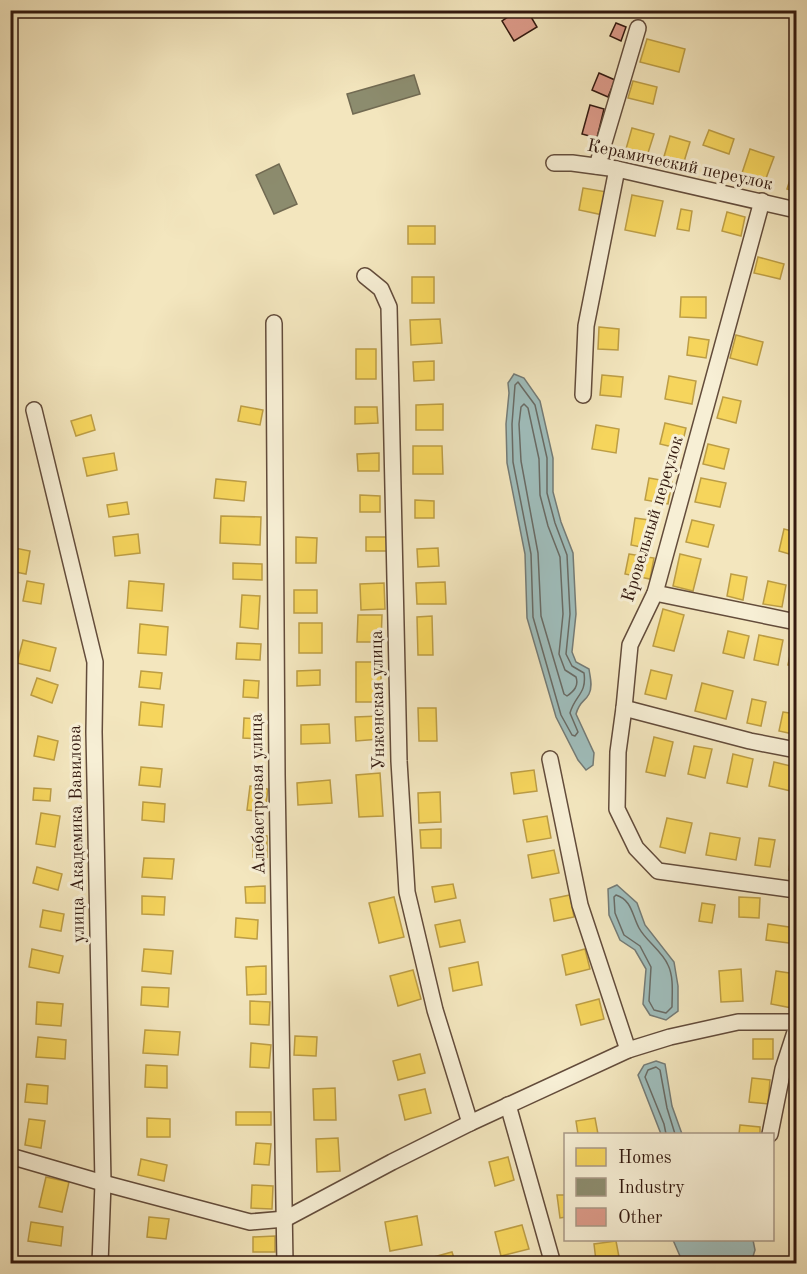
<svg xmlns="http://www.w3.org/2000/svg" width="807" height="1274" font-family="'Old Standard TT',serif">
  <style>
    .water { fill: #9fbdbb; stroke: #747b76; stroke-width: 1.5 }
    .homes { fill: #f6d55c; stroke: #bc9d45; stroke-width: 1.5 }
    .industry { fill: #8c8c6e; stroke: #716a52; stroke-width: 1.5 }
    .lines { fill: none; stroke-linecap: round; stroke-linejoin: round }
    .shore { stroke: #696b65; stroke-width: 1.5 }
    .building { fill: #dc9a89; stroke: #33190f; stroke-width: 1.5 }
    .minor-casing { stroke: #634c3b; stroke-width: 18 }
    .minor { stroke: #f7efd5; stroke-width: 15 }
    .labels { text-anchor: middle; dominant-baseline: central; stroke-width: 6; stroke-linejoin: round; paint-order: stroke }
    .street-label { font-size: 18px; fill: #33190f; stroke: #f7efd5 }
  </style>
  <rect width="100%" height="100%" fill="#f3e6be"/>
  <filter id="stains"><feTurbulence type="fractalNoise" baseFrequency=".00333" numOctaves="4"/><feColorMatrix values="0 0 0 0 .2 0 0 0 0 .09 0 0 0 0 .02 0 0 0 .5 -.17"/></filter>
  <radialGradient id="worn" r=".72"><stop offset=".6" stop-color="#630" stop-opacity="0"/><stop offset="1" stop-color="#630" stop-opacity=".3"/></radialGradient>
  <!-- water -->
  <g class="water">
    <path d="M514,374L524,378L540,401L553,458V492L561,522L573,553L576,614L572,652L576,662L589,669C590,677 593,686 589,694C585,702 580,700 576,714L594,753L593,765L586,770L578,760L556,717L527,618L525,554L507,463L506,424L509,393L508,383Z"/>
    <polygon points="617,885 637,903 645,925 674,962 678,986 678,1011 666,1020 650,1015 643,1004 646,969 635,950 620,940 609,915 608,889"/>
    <polygon points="656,1061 665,1064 672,1106 682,1134 661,1134 638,1075 644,1065"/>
    <polygon points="673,1240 753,1240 755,1250 751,1263 683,1263"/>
  </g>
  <!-- homes -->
  <g class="homes">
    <polygon points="647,39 685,49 679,72 640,62"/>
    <polygon points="633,81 657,87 653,104 628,98"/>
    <polygon points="632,128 654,134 647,156 626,149"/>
    <polygon points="709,130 734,139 729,154 703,145"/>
    <polygon points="670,136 690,142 683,165 663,160"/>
    <polygon points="750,149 774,157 765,181 742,173"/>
    <polygon points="795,164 796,164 796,192 787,189"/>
    <polygon points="583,188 607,192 603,215 579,210"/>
    <polygon points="632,195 663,201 655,236 625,230"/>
    <polygon points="681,209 692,211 689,231 677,229"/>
    <polygon points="727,212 745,217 741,236 722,231"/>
    <rect x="408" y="226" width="27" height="18"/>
    <polygon points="758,257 784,264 780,279 754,273"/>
    <rect x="412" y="277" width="22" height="26"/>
    <polygon points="681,297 706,297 706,318 680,317"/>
    <polygon points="440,319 442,343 411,345 410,320"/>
    <polygon points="599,327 619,329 618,350 598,349"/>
    <polygon points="736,335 763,342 757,365 730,358"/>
    <polygon points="689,337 709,340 706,358 687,355"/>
    <rect x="356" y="349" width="20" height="30"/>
    <polygon points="434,361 434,380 414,381 413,362"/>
    <polygon points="602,375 623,377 621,397 600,395"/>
    <polygon points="669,376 696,381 692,404 665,399"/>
    <polygon points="723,397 741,401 736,423 717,418"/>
    <polygon points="443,404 443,430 416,430 416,405"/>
    <polygon points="241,406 263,410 260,425 238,421"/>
    <polygon points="355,407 377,407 378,423 355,424"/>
    <polygon points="91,415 95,430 76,436 71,421"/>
    <polygon points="665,423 686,428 681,449 660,444"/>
    <polygon points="596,425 619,429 616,453 592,449"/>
    <polygon points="708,444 729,449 724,469 703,464"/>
    <polygon points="413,446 442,446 443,474 413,474"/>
    <polygon points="114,453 117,470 87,476 83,458"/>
    <polygon points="379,453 379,471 358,471 357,454"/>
    <polygon points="649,478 672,482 668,504 645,500"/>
    <polygon points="701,478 726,483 720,507 695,502"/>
    <polygon points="216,479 246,482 244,501 214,498"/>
    <polygon points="360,495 380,496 380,512 360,512"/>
    <polygon points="415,500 434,501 434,518 415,518"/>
    <polygon points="127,502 129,514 109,517 107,505"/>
    <polygon points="221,516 261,517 260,545 220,543"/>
    <polygon points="635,518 656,521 651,549 631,545"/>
    <polygon points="692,520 714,525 708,547 686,542"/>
    <polygon points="784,529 796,532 796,556 779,551"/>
    <polygon points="138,534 140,553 115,556 113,537"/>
    <polygon points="296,537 317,538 316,563 296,563"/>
    <polygon points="366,537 387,537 388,551 366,551"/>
    <polygon points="10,547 30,551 26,574 10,571"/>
    <polygon points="438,548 439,566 418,567 417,549"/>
    <polygon points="629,554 654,558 650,579 625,574"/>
    <polygon points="680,554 701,559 693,591 673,586"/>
    <polygon points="233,563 262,564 262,580 233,579"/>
    <polygon points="731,574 747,577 743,600 727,596"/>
    <polygon points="27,581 44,584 41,604 23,601"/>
    <polygon points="129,581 164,584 162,611 127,608"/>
    <polygon points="768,581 786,585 782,607 763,604"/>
    <polygon points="445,582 446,604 417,604 416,583"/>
    <polygon points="384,583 385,609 361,610 360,584"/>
    <rect x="294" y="590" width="23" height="23"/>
    <polygon points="242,595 260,596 258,629 240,627"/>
    <polygon points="663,609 684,615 674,651 653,646"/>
    <polygon points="358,615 382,615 381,642 357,642"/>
    <polygon points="432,616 433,655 418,655 417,617"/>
    <rect x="299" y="623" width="23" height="30"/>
    <polygon points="140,624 168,627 166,655 138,653"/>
    <polygon points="728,631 749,636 744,658 723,653"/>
    <polygon points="759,635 783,640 778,665 754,660"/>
    <polygon points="23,640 56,648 50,671 17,663"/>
    <polygon points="793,640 796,641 796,667 788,665"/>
    <polygon points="237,643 261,644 260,660 236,659"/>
    <rect x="356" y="662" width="25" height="40"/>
    <polygon points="320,670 320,685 297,686 297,671"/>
    <polygon points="651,670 672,675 666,699 645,694"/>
    <polygon points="141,671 162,673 160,689 139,687"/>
    <polygon points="37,678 58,685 52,703 31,695"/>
    <polygon points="244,680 259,681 258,698 243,697"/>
    <polygon points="702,683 733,691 726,719 695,711"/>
    <polygon points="752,699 766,702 761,726 747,723"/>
    <polygon points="141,702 164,705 162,727 139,725"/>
    <polygon points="418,708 436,708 437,741 419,741"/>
    <polygon points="783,712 796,714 793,734 779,731"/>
    <polygon points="379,716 380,739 356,741 355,717"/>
    <polygon points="244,718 260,719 259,739 243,738"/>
    <polygon points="329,724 330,743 301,744 301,725"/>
    <polygon points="38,736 58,741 54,760 34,756"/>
    <polygon points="654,737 673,742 665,776 646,772"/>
    <polygon points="694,746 712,749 705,778 688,774"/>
    <polygon points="733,754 753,759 747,787 727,783"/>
    <polygon points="774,762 795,767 791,791 769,786"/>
    <polygon points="141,767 162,769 160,787 139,785"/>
    <polygon points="534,770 537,791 514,794 511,773"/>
    <polygon points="380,773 383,816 359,817 356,775"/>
    <polygon points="330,780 332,803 298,805 297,783"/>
    <polygon points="250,786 268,789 265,812 247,810"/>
    <polygon points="34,788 51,789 50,801 33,800"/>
    <polygon points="440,792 441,822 419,823 418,793"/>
    <polygon points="143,802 165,804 164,822 142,820"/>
    <polygon points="41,813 60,816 55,847 36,844"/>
    <polygon points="547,816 551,838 527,842 523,820"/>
    <polygon points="667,818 692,823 685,853 660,847"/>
    <polygon points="441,829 441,848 421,848 420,830"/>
    <polygon points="710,833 740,838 736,860 706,855"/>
    <polygon points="253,835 267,836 267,857 253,857"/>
    <polygon points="759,838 775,840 770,867 755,865"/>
    <polygon points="792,844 796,844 796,871 789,870"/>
    <polygon points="554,850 559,873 532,878 528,855"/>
    <polygon points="144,858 174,859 172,879 142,877"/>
    <polygon points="37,867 62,874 58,890 33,883"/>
    <polygon points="453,884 456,898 435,902 432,887"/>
    <polygon points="265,886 265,903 246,903 245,887"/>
    <polygon points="570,895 574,917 554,921 550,899"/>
    <polygon points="142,896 165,897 164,915 142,914"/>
    <polygon points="394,897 404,937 379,943 369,903"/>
    <polygon points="739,897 760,898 759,918 739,917"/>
    <polygon points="702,903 715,905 712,923 699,921"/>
    <polygon points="43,910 64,914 61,931 40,927"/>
    <polygon points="236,918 258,920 257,939 235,937"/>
    <polygon points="460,920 465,942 440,947 435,925"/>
    <polygon points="768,924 796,928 796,944 766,940"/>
    <polygon points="32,949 63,956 59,973 29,967"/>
    <polygon points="144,949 173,951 171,974 142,971"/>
    <polygon points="585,949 590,969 566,975 562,955"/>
    <polygon points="478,962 482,985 453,991 449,968"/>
    <polygon points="266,966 266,994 247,995 246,967"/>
    <polygon points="741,969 743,1001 721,1002 719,971"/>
    <polygon points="413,970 421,999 398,1006 390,976"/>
    <polygon points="776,971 796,974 792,1008 771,1004"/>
    <polygon points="142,987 169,988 168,1007 141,1005"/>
    <polygon points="599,999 604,1019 581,1025 576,1005"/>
    <polygon points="250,1001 270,1002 269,1025 250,1024"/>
    <polygon points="37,1002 63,1004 61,1026 36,1024"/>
    <polygon points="145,1030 180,1032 178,1055 143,1053"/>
    <polygon points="295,1036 317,1037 316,1056 294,1055"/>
    <polygon points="38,1037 66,1040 65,1059 36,1057"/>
    <rect x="753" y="1039" width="20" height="20"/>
    <polygon points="251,1043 271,1045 269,1068 250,1067"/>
    <polygon points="420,1054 425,1073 398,1080 393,1061"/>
    <polygon points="146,1065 167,1066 167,1088 145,1087"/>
    <polygon points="752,1078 770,1080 768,1104 749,1102"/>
    <polygon points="27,1084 48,1086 47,1104 25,1102"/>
    <polygon points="335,1088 336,1120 314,1120 313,1089"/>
    <polygon points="425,1089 431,1113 405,1120 399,1095"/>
    <rect x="236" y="1112" width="35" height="13"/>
    <polygon points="147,1118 170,1119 170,1137 147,1137"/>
    <polygon points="595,1118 598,1134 578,1134 576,1121"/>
    <polygon points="29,1119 45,1121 41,1148 25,1145"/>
    <polygon points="740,1125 760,1127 760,1134 739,1134"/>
    <polygon points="338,1138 340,1171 317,1172 316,1139"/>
    <polygon points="256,1143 271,1144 269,1165 254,1164"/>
    <polygon points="508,1157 514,1180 495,1186 489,1162"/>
    <polygon points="141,1159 167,1165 164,1181 138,1175"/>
    <polygon points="46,1177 69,1182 62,1212 39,1207"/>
    <polygon points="252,1185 273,1186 272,1209 251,1208"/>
    <polygon points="557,1195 566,1195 566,1217 560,1218"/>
    <polygon points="417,1216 422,1245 390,1251 385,1222"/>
    <polygon points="149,1217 169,1219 166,1239 147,1237"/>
    <polygon points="31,1222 63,1227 61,1246 28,1241"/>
    <polygon points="522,1225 529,1249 501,1256 495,1232"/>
    <polygon points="275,1236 275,1252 253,1252 253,1237"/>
    <polygon points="616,1241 619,1257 596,1261 594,1244"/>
    <polygon points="452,1252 456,1264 427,1264 426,1259"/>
    <polygon points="147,1257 172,1261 172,1264 146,1264"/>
  </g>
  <!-- industry -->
  <g class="industry">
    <polygon points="414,75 420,94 353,114 347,94"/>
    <polygon points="279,164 297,204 274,214 256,175"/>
  </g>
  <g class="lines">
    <!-- shore -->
    <g class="shore">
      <path d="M518,382L535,405L547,458V493L555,523L567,555L570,614L566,654L572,666L584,673C587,694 575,695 570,713L578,732L575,736L572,735L561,715L533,617L531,554L513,462L512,424L515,385Z"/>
      <path d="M524,404L528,408L539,459L540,495L548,526L560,557L563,614L559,654L565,670L576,677C579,686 574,691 567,696L564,694L541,616L538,553L521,461L519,424L521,407Z"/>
      <path d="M616,895C632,900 632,915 639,928C646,941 662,951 668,965C674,977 672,994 672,1007L666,1013L654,1010L649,1001L651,967L640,946L624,935L615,913L614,897Z"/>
      <polyline points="666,1134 664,1124 645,1077 648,1070 656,1067 660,1070 667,1108 675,1134"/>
    </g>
  </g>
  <!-- building -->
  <g class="building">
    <polygon points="518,10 527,10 537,27 514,41 502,21"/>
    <polygon points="616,23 626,27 621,41 610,36"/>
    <polygon points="599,73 615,80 608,97 592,90"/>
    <polygon points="590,105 604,109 597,138 582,134"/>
  </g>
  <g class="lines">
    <defs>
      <g id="minor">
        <polyline points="554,163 572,163 617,169 796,210"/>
        <polyline points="597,166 638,28"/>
        <polyline points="762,201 655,593 630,645 624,708 618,752 617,809 636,848 658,871 796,890"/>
        <polyline points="365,276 381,289 389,307 399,761 407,892 435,1010 470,1123"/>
        <polyline points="274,323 277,775 285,1264"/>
        <polyline points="583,395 586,326 617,169"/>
        <polyline points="34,410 95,662 94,732 103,1183 100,1264"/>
        <polyline points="655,593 796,622"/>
        <polyline points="624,708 750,741 796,750"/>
        <polyline points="550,759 580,905 628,1050"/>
        <polyline points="508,1105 553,1264"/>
        <polyline points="770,1134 783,1069 796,1029"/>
        <polyline points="10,1156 103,1183 250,1222 285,1219 392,1162 470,1123 628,1050 670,1037 738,1022 796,1022"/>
      </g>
    </defs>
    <!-- minor casing -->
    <use href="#minor" class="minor-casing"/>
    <!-- minor -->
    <use href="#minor" class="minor"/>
  </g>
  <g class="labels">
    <!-- street labels -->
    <g class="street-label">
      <text transform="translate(680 165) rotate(12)">Керамический переулок</text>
      <text transform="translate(653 519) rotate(-73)">Кровельный переулок</text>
      <text transform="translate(378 700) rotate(-91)">Унженская улица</text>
      <text transform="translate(258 794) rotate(-91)">Алебастровая улица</text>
      <text transform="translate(77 834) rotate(-91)">улица Академика Вавилова</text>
    </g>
  </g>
  <!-- margin -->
  <rect width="807" height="1274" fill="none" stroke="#f3e6be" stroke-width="36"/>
  <rect x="12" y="12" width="783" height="1250" fill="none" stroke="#33190f" stroke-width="3"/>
  <rect x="18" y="18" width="771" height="1238" fill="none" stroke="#33190f" stroke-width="1.5"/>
  <!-- legend -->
  <rect x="564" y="1133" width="210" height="108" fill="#f7efd5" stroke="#a99986" stroke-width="1.5"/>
  <rect x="576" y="1148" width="30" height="18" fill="#f6d55c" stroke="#a99986" stroke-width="1.5"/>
  <text x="618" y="1163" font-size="18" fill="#33190f">Homes</text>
  <rect x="576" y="1178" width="30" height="18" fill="#8c8c6e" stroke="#a99986" stroke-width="1.5"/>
  <text x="618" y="1193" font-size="18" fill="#33190f">Industry</text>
  <rect x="576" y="1208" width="30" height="18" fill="#dc9a89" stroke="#a99986" stroke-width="1.5"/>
  <text x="618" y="1223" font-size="18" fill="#33190f">Other</text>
  <rect width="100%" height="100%" filter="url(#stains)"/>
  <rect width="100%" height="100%" fill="url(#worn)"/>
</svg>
